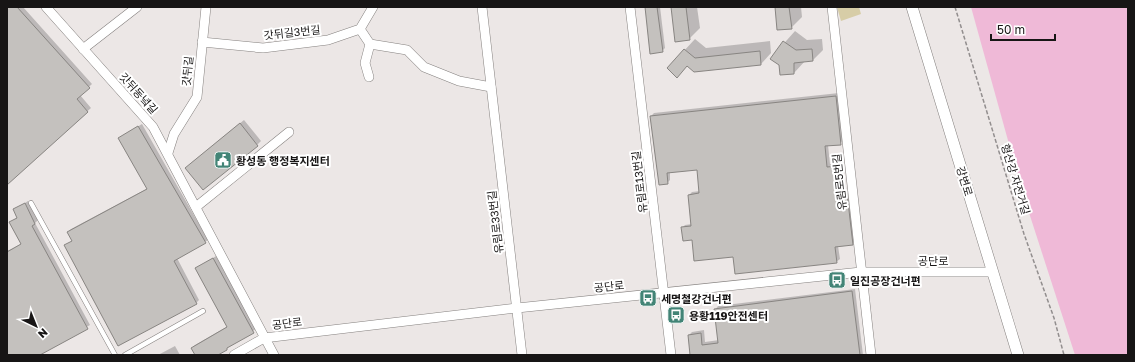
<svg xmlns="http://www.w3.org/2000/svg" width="1135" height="362" font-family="'Golos Text','Noto Sans KR',sans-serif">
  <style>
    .green { fill: #d7cda7 }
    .water { fill: #efb9d7 }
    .shadow { fill: #0003 }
    .building { fill: #c4c1be; stroke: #888582 }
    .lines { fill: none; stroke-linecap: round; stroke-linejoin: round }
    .service-casing { stroke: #85817f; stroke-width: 5.5 }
    .minor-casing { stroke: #85817f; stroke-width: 10 }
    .tertiary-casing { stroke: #85817f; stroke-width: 12 }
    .path { stroke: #928e8e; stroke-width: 1.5; stroke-dasharray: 4 2; stroke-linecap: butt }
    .service { stroke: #fff; stroke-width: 4.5 }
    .minor { stroke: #fff; stroke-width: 9 }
    .tertiary { stroke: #fff; stroke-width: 11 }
    .labels { text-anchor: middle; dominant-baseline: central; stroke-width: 4; stroke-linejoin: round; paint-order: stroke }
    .street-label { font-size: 11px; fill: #171515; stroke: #fff }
    .poi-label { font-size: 11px; font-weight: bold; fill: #171515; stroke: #fff; text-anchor: start }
  </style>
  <rect width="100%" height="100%" fill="#ece7e6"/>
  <!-- green -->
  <polygon class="green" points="837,7 859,7 861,14 841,21"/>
  <!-- water -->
  <polygon class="water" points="971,7 1128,7 1128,355 1075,355 1022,191"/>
  <!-- shadow -->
  <g class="shadow">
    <polygon points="7,7 23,7 92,84 80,95 91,108 7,184"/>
    <polygon points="646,7 660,7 665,48 662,51"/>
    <polygon points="672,7 697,7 700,28 689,39"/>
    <polygon points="776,7 801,7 802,17 791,28"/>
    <polygon points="795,31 807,40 822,39 823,50 813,60 805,61 794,73 780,74 780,65 771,58"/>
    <polygon points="695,39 706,48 770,41 771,53 761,64 688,65 677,76 668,68"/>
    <polygon points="839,93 843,140 840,144 828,145 830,164 842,163 845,191 850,190 855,241 852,244 838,246 840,259 836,262 734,256 693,238 682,228 685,225 692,224 689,195 692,192 700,191 698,169 670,172 670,180 667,183 651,116 654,113"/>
    <polygon points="244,120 261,141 257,145 190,164"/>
    <polygon points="142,124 208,240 177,258 199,300 196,303 66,245 73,240 68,232 71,229 148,188 119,138"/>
    <polygon points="28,201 38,220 35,223 90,325 38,355 7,355 7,251 21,244 10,223 18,217 14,210"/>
    <polygon points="216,256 256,329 216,355 196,355 192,348 195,345 228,326 196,269"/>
    <polygon points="855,289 863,355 691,355 689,335 692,332 704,330 705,342 719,340 715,310 718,306"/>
    <polygon points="175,346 180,355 158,355"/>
  </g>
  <!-- building -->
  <g class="building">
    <polygon points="7,7 17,7 90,88 77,99 88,112 7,185"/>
    <polygon points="645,7 657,7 663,52 650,54"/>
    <polygon points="671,7 686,7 690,40 675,42"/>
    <polygon points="775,7 789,7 792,29 777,30"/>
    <polygon points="783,41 796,50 812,49 813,61 794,63 794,74 780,75 779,65 770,59"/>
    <polygon points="684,49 695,58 760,51 761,65 694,72 687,66 677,78 667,68"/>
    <polygon points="836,96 841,145 825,146 827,167 839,166 842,193 847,193 853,245 835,247 837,263 735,274 733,257 694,261 692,240 683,241 681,227 691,226 688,195 699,193 697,170 667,173 668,184 659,185 650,116"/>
    <polygon points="240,123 258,146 203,190 185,168"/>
    <polygon points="138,126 206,243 174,261 197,304 118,346 64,245 72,241 67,232 147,189 118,138"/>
    <polygon points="25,203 35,224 32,226 88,329 40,355 7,355 7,252 21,244 9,222 17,218 13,209"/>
    <polygon points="213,258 254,333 227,348 227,350 218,355 195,355 191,348 227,327 195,268"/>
    <polygon points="852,291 860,355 690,355 688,335 701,333 702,345 718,343 714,309"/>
  </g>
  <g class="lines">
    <defs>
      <g id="service">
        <polyline points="31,203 115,355"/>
        <polyline points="125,355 203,311"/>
      </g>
      <g id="minor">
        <polyline points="46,7 153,127 274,355"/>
        <polyline points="482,7 522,355"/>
        <polyline points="630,7 671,355"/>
        <polyline points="832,7 871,355"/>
        <polyline points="360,29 370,44 365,63 369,77"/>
        <polyline points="202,42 263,48 328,40 360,29 373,7"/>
        <polyline points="370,44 407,50 424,67 459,81 491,87"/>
        <polyline points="83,49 137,7"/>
        <polyline points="168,153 174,134 197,97 206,7"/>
        <polyline points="196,207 289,132"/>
        <polyline points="234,355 264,338 517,308 861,272 993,272"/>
      </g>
      <polyline id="tertiary" points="912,7 1018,355"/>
    </defs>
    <!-- service casing -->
    <use href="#service" class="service-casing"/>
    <!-- minor casing -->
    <use href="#minor" class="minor-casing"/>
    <!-- tertiary casing -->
    <use href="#tertiary" class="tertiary-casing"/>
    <!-- path -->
    <polyline class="path" points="955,7 1024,234 1054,318 1064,355"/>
    <!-- service -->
    <use href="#service" class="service"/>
    <!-- minor -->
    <use href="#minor" class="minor"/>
    <!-- tertiary -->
    <use href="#tertiary" class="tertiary"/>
  </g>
  <!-- icons -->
  <defs>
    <symbol id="civic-square" viewBox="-11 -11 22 22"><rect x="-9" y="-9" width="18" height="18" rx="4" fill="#428476" stroke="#fff"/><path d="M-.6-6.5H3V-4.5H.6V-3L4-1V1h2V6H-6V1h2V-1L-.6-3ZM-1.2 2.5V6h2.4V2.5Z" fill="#fff"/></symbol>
    <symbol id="bus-square" viewBox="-11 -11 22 22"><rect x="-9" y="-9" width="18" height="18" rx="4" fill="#428476" stroke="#fff"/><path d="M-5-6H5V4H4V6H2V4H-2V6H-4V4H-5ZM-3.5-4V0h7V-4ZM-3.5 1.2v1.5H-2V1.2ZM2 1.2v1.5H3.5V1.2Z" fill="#fff"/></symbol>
  </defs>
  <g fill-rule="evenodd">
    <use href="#civic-square" x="213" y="150" width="20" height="20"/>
    <use href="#bus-square" x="827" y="270" width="20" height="20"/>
    <use href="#bus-square" x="638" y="288" width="20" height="20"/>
    <use href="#bus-square" x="666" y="305" width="20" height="20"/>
  </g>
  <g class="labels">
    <!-- street labels -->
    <g class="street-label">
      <text transform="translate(292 32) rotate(-6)">갓뒤길3번길</text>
      <text transform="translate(187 71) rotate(-84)">갓뒤길</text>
      <text transform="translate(139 93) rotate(48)">갓뒤동녘길</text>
      <text transform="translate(1016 179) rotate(73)">형산강 자전거길</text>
      <text transform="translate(965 181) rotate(73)">강변로</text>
      <text transform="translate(639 182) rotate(-97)">유림로13번길</text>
      <text transform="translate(839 182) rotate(-96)">유림로5번길</text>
      <text transform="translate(495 222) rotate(-97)">유림로33번길</text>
      <text x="933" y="260">공단로</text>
      <text transform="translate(609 286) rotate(-6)">공단로</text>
      <text transform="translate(287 323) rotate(-7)">공단로</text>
    </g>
    <!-- poi labels -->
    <g class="poi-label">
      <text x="236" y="160">황성동 행정복지센터</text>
      <text x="850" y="280">일진공장건너편</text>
      <text x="661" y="298">세명철강건너편</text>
      <text x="689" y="315">용황119안전센터</text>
    </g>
  </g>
  <!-- border -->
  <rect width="1135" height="362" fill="none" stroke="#171515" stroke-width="16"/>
  <!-- north arrow -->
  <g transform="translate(36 326) rotate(137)" stroke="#ffffff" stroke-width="3" paint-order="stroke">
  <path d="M0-3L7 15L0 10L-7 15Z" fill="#171515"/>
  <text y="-6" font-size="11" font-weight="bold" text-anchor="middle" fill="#171515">N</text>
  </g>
  <!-- scale -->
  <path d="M991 34v6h64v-6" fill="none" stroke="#171515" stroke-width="2"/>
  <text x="997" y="34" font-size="12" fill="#171515" stroke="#ffffff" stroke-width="3" paint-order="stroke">50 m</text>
</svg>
